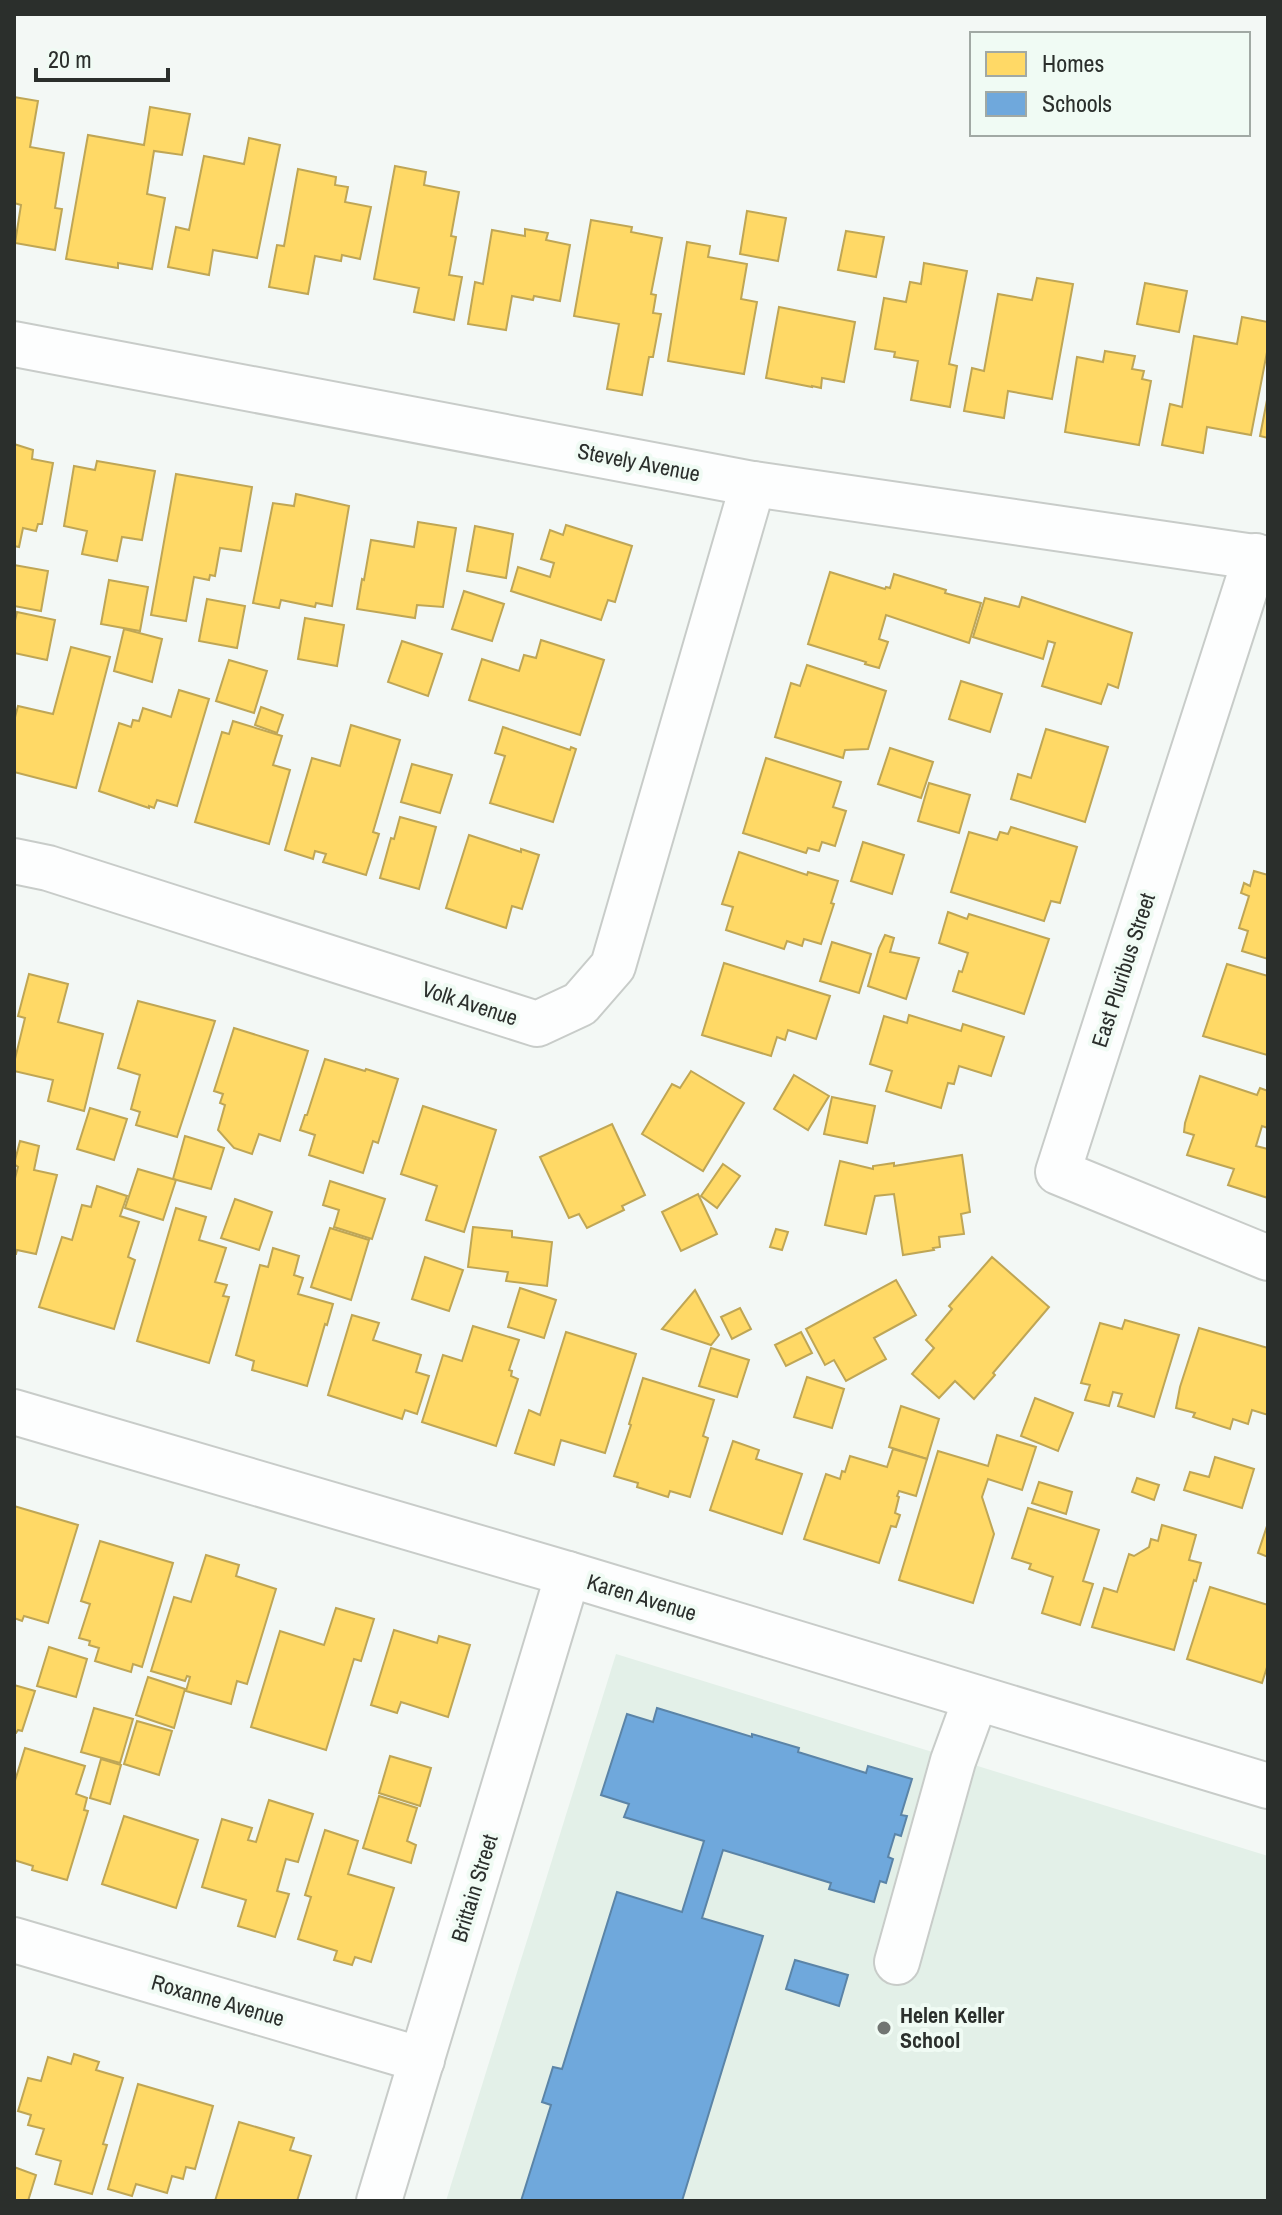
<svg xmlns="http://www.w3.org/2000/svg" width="1282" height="2215" font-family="'Archivo Narrow',sans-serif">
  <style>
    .built { fill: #e3f0e8 }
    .homes { fill: #ffd966; stroke: #bfa655; stroke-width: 2 }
    .schools { fill: #6fa8dc; stroke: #5b84a7; stroke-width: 2 }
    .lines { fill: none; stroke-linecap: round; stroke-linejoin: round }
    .minor-casing { stroke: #c8ccc9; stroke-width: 48 }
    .minor { stroke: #fdfefe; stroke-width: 44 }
    .poi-dot { fill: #717572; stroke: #f0fbf4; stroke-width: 3 }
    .labels { text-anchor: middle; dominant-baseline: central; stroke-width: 8; stroke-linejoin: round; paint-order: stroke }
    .street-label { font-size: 22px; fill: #2b2f2c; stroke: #f0fbf4 }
    .poi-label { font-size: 22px; font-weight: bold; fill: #2b2f2c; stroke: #f0fbf4; text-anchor: start }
  </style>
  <rect width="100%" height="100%" fill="#f3f8f5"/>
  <!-- built -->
  <polygon class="built" points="616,1654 1268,1856 1268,2201 446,2201"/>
  <!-- homes -->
  <g class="homes">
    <polygon points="14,97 38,101 30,147 64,153 55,208 62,209 55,250 15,243 21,205 14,203"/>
    <polygon points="150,107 190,114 182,155 154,151 147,194 165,198 152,269 118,263 118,268 66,259 88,135 144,145"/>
    <polygon points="249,138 280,145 257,258 213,250 209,275 168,267 176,227 189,230 204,156 244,164"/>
    <polygon points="395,166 426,172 424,185 459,192 451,236 456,237 449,275 462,277 454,320 414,312 419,288 374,279"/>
    <polygon points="298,169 336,177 335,185 348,187 345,202 371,207 360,259 342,255 341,261 315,256 308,294 269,287 277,245 284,246"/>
    <polygon points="747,211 786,218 778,261 740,254"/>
    <polygon points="591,220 632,227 631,232 662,238 651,294 656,295 653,313 661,314 653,357 649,357 642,395 607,389 619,324 574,316"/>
    <polygon points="525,229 548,233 546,240 570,245 560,301 534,296 533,300 512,296 506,330 468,324 475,282 483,284 492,230 525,236"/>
    <polygon points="846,231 884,237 876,277 838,270"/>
    <polygon points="687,242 710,246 708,257 747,264 741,299 757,302 744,374 668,361"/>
    <polygon points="924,263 967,271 949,364 957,366 950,407 911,400 918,361 894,357 895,352 875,349 884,298 906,302 910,282 921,284"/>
    <polygon points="1037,278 1073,284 1052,399 1008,391 1004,418 964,411 972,368 984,371 998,294 1032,300"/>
    <polygon points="1145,283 1187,291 1179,332 1137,324"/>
    <polygon points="779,307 855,322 844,382 822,378 821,388 812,386 812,387 766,378"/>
    <polygon points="1242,317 1268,322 1268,347 1251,435 1207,427 1203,453 1162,445 1170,404 1182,407 1194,336 1237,344"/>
    <polygon points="1105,351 1135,356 1132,369 1144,371 1142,379 1151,381 1139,445 1065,432 1077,357 1103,362"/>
    <polygon points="1267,400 1268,400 1268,438 1260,436"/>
    <polygon points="14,444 33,450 32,459 53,463 42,524 38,524 36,531 23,528 19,547 14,546"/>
    <polygon points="97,461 155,471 142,540 122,537 117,561 82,554 87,531 64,526 74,466 95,470"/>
    <polygon points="176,474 252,487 241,551 220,548 215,576 210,575 209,580 194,577 186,621 151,615"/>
    <polygon points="296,494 349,506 332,606 316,603 315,607 281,600 279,608 253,603 273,503 294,506"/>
    <polygon points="418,522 456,528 443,607 417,605 415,618 357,609 362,579 364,580 371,540 414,547"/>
    <polygon points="566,525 632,546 615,602 608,600 601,620 511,591 518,567 550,577 554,563 541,559 550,530 563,535"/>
    <polygon points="475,526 513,534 506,578 467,571"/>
    <polygon points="14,565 48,571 41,611 14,606"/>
    <polygon points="830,572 885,589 886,587 890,588 894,574 946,590 945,593 981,603 969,643 886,615 879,639 888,642 879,668 865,664 866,662 808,644"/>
    <polygon points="109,580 148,587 140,631 101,624"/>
    <polygon points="464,591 504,604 492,641 452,629"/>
    <polygon points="1022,597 1132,633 1118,688 1108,684 1101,704 1042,686 1055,643 1048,641 1043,659 973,637 985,598 1019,607"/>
    <polygon points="207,599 245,606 237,648 199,641"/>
    <polygon points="17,612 55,620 47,660 14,653 14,625"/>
    <polygon points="305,618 344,625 337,666 298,659"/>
    <polygon points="124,629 162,639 152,682 114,671"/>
    <polygon points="541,640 604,660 580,735 469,700 482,659 519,671 524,655 536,658"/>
    <polygon points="402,641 442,654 428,696 388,682"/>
    <polygon points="71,647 110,657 76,788 14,772 14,721 18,706 53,714"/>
    <polygon points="229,660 267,671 254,713 216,701"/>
    <polygon points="807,665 886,691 868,749 845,750 843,758 775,737 791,683 800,686"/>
    <polygon points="961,681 1002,694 990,732 949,719"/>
    <polygon points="179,690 209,699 177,806 157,800 154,808 149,806 149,808 99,791 119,723 131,727 133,720 139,721 143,708 171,717"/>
    <polygon points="261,707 283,715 277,733 255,725"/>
    <polygon points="233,721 282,736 273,765 290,770 269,844 195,822 222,732 229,734"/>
    <polygon points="351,725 400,740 373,832 379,834 366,875 323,862 326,854 315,851 313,859 285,850 312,758 340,766"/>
    <polygon points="503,727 570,750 571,747 576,749 553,822 490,803 505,756 495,753"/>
    <polygon points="1046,729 1108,747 1085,822 1011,799 1018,774 1031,778"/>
    <polygon points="890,748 933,762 921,798 878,784"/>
    <polygon points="766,758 841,782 833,807 846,811 835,846 822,842 819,851 808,848 806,853 743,833"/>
    <polygon points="412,764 452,775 440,813 401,802"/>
    <polygon points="929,783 970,795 959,833 918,821"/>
    <polygon points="400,817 436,827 419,889 380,878 391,838 394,839"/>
    <polygon points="1011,827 1077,847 1060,903 1051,901 1044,921 951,892 969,832 997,840 1000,832 1008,834"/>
    <polygon points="469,835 521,852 521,849 539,855 522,909 512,906 506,928 446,908"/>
    <polygon points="863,842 904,855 892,894 851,881"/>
    <polygon points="739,852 807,875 808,872 838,881 831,903 834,904 821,944 804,939 802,946 787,941 784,949 726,930 733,907 722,904"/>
    <polygon points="1254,871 1268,875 1268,959 1242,951 1248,931 1239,928 1249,896 1241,893 1244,883 1250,886"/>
    <polygon points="948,912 967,919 969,914 1049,939 1024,1014 953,991 959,971 962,972 968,953 939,943"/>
    <polygon points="885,935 894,938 890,952 919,958 906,999 868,986 879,948"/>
    <polygon points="832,942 871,954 859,993 820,981"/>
    <polygon points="724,963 830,996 816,1039 788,1030 785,1040 777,1037 771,1056 702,1035"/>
    <polygon points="1227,964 1268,976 1267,1055 1203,1036"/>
    <polygon points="29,974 68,984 58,1022 103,1034 84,1111 48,1101 53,1080 14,1071 14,1063 25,1018 18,1016"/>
    <polygon points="138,1001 215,1021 177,1137 136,1125 140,1112 131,1109 140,1075 118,1068"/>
    <polygon points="909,1015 961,1031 963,1024 1004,1037 991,1076 959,1066 954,1084 948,1083 941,1108 886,1091 892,1071 870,1064 884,1016 907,1023"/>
    <polygon points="234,1028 308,1051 280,1141 259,1134 252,1154 234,1148 218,1130 225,1105 220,1103 223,1094 214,1091"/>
    <polygon points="325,1059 365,1071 366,1069 398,1079 378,1143 373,1141 363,1173 309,1155 315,1135 300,1130 305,1115 307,1115"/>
    <polygon points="691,1071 744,1103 703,1171 642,1134 672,1084 680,1088"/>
    <polygon points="794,1075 829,1096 808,1130 774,1109"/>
    <polygon points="1200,1076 1257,1095 1260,1088 1268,1091 1268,1128 1262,1126 1256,1146 1268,1149 1268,1198 1228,1185 1234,1169 1187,1155 1194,1135 1184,1132 1185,1123"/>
    <polygon points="832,1097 875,1106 867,1143 824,1134"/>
    <polygon points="423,1106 496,1130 464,1232 426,1220 437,1186 401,1174"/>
    <polygon points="90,1108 127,1119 114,1160 77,1149"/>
    <polygon points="612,1124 645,1195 622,1206 624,1210 587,1228 579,1214 569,1218 540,1157"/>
    <polygon points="185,1136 224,1148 211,1189 173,1179"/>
    <polygon points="20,1141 39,1146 34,1170 57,1175 36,1254 17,1250 16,1254 14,1254 14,1182 18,1167 14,1164"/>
    <polygon points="962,1155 970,1212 961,1214 964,1234 939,1237 940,1247 933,1248 934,1250 903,1255 894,1194 875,1196 866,1234 825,1225 840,1161 873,1169 873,1166 894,1163 894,1166"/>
    <polygon points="723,1164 740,1176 717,1208 701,1196"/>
    <polygon points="138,1169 176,1180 163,1220 125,1208"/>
    <polygon points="330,1181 385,1199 372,1239 334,1227 339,1210 323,1205"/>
    <polygon points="97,1186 127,1196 120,1216 139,1222 128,1257 135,1260 114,1329 39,1307 62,1237 72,1240 82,1205 91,1207"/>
    <polygon points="698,1194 717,1234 681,1251 662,1212"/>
    <polygon points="235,1199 272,1212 259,1250 221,1238"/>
    <polygon points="176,1208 206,1217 199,1240 226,1248 215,1282 227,1285 223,1296 229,1297 209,1363 137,1341"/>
    <polygon points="473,1227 512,1231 512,1237 552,1242 547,1286 506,1281 508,1272 468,1267"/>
    <polygon points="330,1228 369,1240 351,1300 311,1287"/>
    <polygon points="776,1229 788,1232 782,1250 770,1247"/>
    <polygon points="273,1248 299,1256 294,1275 303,1278 298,1294 333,1304 327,1325 325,1324 307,1386 252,1370 254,1361 236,1355 260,1265 268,1267"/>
    <polygon points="425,1257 463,1270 449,1311 412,1299"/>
    <polygon points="992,1257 1049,1307 993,1373 995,1375 974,1399 955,1381 939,1398 912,1374 934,1348 926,1340 952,1309 949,1306"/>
    <polygon points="896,1280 916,1315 874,1338 886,1359 846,1381 834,1360 825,1365 806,1329"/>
    <polygon points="520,1288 556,1300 544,1338 508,1327"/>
    <polygon points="695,1290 719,1335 711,1345 662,1329"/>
    <polygon points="740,1308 751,1329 732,1339 721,1317"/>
    <polygon points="352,1315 379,1323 373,1340 421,1355 416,1372 429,1376 417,1414 405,1410 402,1419 328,1395"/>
    <polygon points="1125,1320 1179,1335 1154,1417 1118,1406 1122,1394 1113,1392 1109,1406 1085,1400 1090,1385 1081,1383 1100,1323 1122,1329"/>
    <polygon points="473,1326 519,1340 509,1370 512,1371 511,1376 518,1379 496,1446 422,1422 443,1355 462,1361"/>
    <polygon points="1199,1328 1268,1348 1268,1415 1252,1410 1248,1424 1233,1419 1230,1429 1193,1417 1195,1413 1176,1408 1180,1387"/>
    <polygon points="566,1332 636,1354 605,1453 561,1440 554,1465 515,1453 529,1410 540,1415"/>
    <polygon points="801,1332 812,1353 786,1366 775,1345"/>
    <polygon points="711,1348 749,1360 737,1397 699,1386"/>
    <polygon points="807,1377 844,1389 832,1428 794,1417"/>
    <polygon points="643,1378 714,1400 703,1436 708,1438 690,1497 670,1491 668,1497 637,1487 638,1483 614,1476 631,1425 629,1424"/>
    <polygon points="1035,1398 1073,1413 1058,1451 1021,1436"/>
    <polygon points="901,1406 939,1419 927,1459 889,1447"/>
    <polygon points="997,1435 1036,1447 1022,1490 988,1479 982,1497 994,1534 973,1603 899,1580 938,1451 988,1466"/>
    <polygon points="733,1441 759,1450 756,1459 802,1474 782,1534 710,1510"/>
    <polygon points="893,1449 927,1459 916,1496 899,1491 897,1496 899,1497 895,1513 900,1515 896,1527 891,1526 879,1563 804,1539 826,1474 840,1479 842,1471 845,1472 850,1456 887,1467"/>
    <polygon points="1215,1457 1254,1469 1242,1508 1184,1490 1190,1472 1209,1477"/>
    <polygon points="1137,1478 1159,1485 1154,1500 1132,1492"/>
    <polygon points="1039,1482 1072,1492 1066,1514 1032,1503"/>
    <polygon points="14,1506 78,1525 48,1623 24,1616 22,1621 14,1618"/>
    <polygon points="1028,1508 1099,1530 1083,1581 1093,1584 1080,1625 1042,1613 1053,1577 1029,1569 1031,1564 1012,1558"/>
    <polygon points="1268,1523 1268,1557 1258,1553"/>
    <polygon points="1162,1525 1196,1535 1189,1560 1201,1563 1196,1581 1194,1580 1174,1650 1092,1627 1104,1588 1117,1592 1129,1554 1134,1556 1149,1547 1151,1539 1158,1541"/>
    <polygon points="100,1541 173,1563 142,1667 133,1664 131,1672 95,1661 99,1648 89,1645 90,1641 79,1638 90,1604 81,1601"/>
    <polygon points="206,1555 239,1565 236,1576 276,1589 247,1684 237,1681 231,1704 186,1691 190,1677 187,1676 185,1681 151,1671 174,1597 191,1602"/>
    <polygon points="1210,1587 1268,1605 1268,1664 1262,1683 1187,1659"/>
    <polygon points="336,1608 374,1619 361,1661 354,1659 326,1750 251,1727 280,1631 324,1645"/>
    <polygon points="394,1630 437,1643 439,1636 470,1645 448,1717 401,1702 397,1713 371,1705"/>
    <polygon points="49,1647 87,1659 76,1697 37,1686"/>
    <polygon points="148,1677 185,1689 174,1728 136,1715"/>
    <polygon points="14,1685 35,1691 22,1731 18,1730 16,1733 14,1733"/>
    <polygon points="94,1708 133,1719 120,1763 81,1752"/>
    <polygon points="137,1721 172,1731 159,1775 124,1764"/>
    <polygon points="25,1748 85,1766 76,1794 87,1798 84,1810 88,1811 67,1880 32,1870 33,1866 14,1860 14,1784"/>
    <polygon points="390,1756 431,1768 420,1806 379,1793"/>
    <polygon points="101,1759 121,1765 110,1804 90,1798"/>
    <polygon points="379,1796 417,1808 407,1841 416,1845 411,1863 363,1848"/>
    <polygon points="269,1800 313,1814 298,1862 286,1859 277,1891 289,1894 275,1937 238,1926 246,1900 202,1887 222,1819 252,1828 248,1840 256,1842"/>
    <polygon points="124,1816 198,1840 176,1908 102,1884"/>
    <polygon points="325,1830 358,1841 348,1874 394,1888 371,1962 355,1957 352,1965 334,1960 337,1951 298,1939 311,1897 305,1895"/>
    <polygon points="74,2054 99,2062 96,2070 123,2078 103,2144 107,2145 92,2194 55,2184 61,2161 36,2154 44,2129 28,2125 31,2115 18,2111 28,2078 41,2081 48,2057 71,2064"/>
    <polygon points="138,2084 213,2106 195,2169 186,2167 183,2179 172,2176 167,2193 136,2184 132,2196 108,2189"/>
    <polygon points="239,2122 294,2138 290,2150 311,2156 297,2201 215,2201"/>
    <polygon points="14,2167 36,2175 28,2201 14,2201"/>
  </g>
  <!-- schools -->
  <g class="schools">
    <polygon points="657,1708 752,1737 752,1734 799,1748 798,1752 866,1773 868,1766 912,1779 901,1815 907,1816 901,1836 895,1834 888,1857 893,1859 886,1883 880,1881 874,1902 829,1889 831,1883 723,1850 702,1918 763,1936 682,2201 521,2201 551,2105 542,2102 553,2067 562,2069 617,1892 682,1912 704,1841 624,1817 629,1804 601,1795 627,1714 653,1722"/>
    <polygon points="795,1960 848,1975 839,2006 786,1989"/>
  </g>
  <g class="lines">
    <defs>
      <g id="minor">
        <polyline points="14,344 753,484 1268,559"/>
        <polyline points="1256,556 1058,1172 1268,1258"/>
        <polyline points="14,861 48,868 537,1024 580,1004 613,966 753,484"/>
        <polyline points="14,1412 568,1574 1268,1786"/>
        <polyline points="14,1940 422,2060"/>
        <polyline points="897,1962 953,1761 976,1698"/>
        <polyline points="379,2201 568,1574"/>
      </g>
    </defs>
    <!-- minor casing -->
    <use href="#minor" class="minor-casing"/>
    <!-- minor -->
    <use href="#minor" class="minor"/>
  </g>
  <!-- markers -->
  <circle class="poi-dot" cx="884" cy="2028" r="8"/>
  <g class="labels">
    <!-- street labels -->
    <g class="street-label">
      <text transform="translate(639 462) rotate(11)">Stevely Avenue</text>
      <text transform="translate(1123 970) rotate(-72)">East Pluribus Street</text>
      <text transform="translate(470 1003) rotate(18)">Volk Avenue</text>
      <text transform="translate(642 1597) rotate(17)">Karen Avenue</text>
      <text transform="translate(474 1888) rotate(-73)">Brittain Street</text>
      <text transform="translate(218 2000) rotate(16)">Roxanne Avenue</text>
    </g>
    <!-- poi labels -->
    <g class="poi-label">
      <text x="900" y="2015">Helen Keller<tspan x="900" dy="25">School</tspan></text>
    </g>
  </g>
  <!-- border -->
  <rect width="1282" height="2215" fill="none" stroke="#2b2f2c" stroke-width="32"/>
  <!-- legend -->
  <rect x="970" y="32" width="280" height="104" fill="#f0fbf4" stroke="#a1a9a4" stroke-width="2"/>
  <rect x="986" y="52" width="40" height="24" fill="#ffd966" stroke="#a1a9a4" stroke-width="2"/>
  <text x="1042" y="72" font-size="24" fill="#2b2f2c">Homes</text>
  <rect x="986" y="92" width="40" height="24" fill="#6fa8dc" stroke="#a1a9a4" stroke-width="2"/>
  <text x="1042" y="112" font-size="24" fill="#2b2f2c">Schools</text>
  <!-- scale -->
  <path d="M36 68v12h132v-12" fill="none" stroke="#2b2f2c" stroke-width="4"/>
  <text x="48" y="68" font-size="24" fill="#2b2f2c" stroke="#f0fbf4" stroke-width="6" paint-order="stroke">20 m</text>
</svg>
